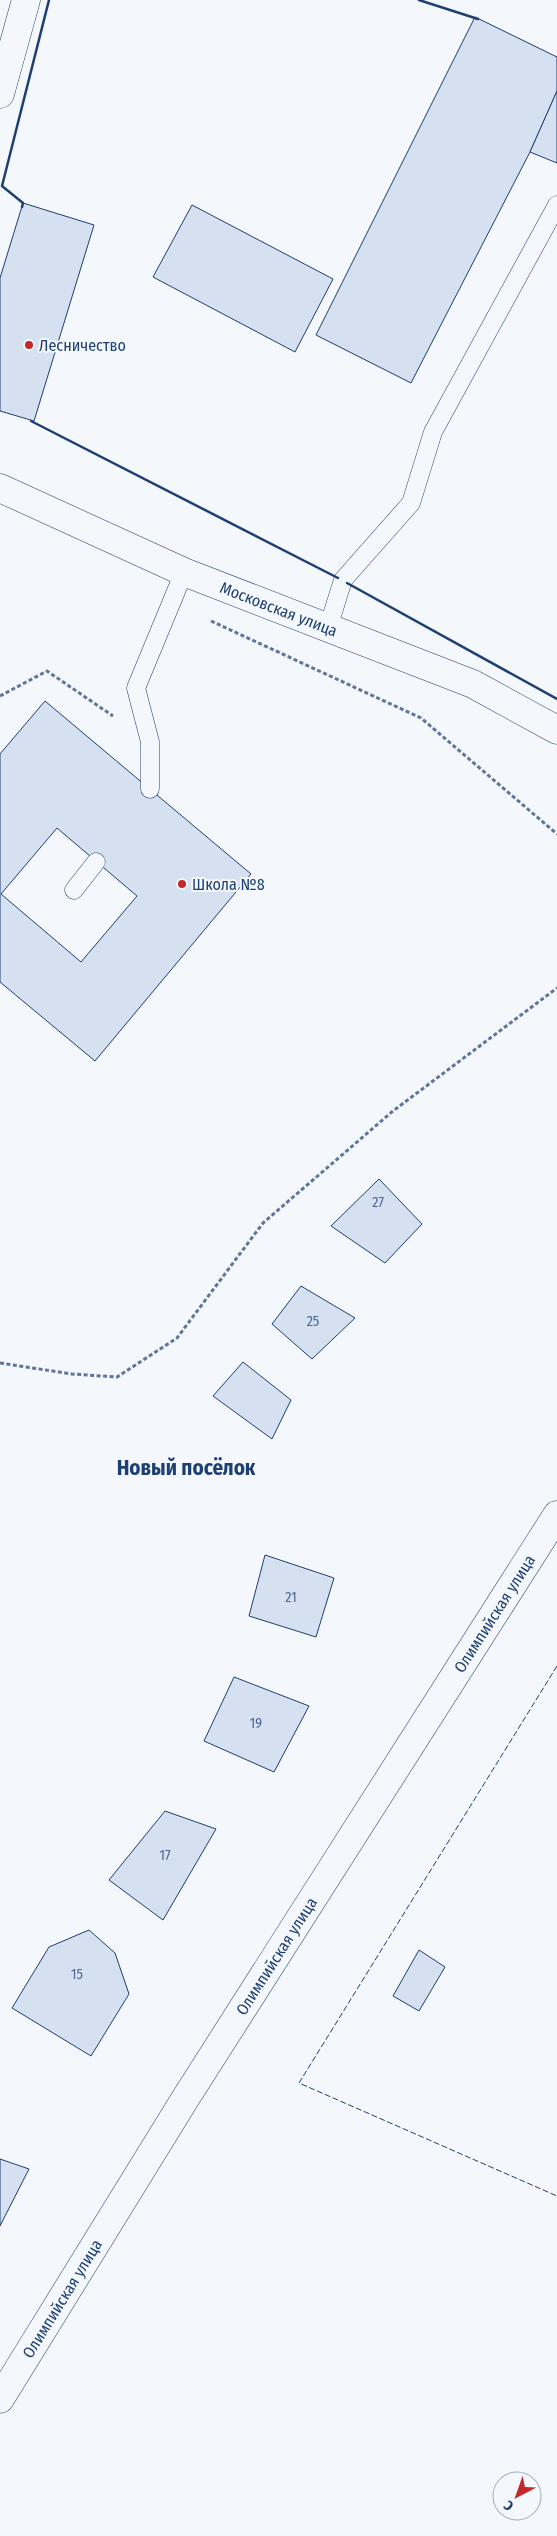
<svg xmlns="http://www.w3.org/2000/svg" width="557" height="2536" font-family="'Fira Sans Condensed',sans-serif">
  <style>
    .building { fill: #d5e0f0; stroke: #1d3f73; fill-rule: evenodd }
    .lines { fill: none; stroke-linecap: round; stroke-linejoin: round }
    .lane-casing { stroke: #1d3f73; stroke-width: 19 }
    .street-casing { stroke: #1d3f73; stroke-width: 29 }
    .path { stroke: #5e769c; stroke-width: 3; stroke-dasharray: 4 2.5; stroke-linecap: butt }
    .lane { stroke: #f4f7fb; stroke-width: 18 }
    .street { stroke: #f4f7fb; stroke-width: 28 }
    .fence { stroke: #1d3f73; stroke-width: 1; stroke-dasharray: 6 2.5; stroke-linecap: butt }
    .wall { stroke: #1d3f73; stroke-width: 2.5 }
    .poi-dot { fill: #c62828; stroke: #f4f7fb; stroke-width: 2 }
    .labels { text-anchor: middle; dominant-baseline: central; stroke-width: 4; stroke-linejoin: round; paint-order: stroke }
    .number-label { font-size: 14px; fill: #4b6792 }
    .poi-label { font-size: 16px; fill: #1d3f73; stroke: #f4f7fb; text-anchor: start }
    .street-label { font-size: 16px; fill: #1d3f73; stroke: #f4f7fb }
    .district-label { font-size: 21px; font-weight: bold; fill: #1d3f73; stroke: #f4f7fb }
  </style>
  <rect width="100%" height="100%" fill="#f4f7fb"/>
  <!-- building -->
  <g class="building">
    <polygon points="475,17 557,57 557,91 530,152 411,383 316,335"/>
    <polygon points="557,91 557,163 530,152"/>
    <polygon points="23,203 94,225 34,421 0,411 0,278"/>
    <polygon points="192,205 333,279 295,352 153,277"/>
    <path d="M45,701L251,874L95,1061L0,982V754ZM57,828L137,896L81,962L1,894Z"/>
    <polygon points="379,1179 422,1224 385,1263 331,1226"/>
    <polygon points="301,1286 355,1318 312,1359 272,1324"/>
    <polygon points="243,1362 291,1400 272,1439 213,1396"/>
    <polygon points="265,1555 334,1578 316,1637 249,1616"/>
    <polygon points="234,1677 309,1706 274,1772 204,1741"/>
    <polygon points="165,1811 216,1829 163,1920 109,1880"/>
    <polygon points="89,1930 115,1953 129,1994 91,2056 12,2008 49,1947"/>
    <polygon points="419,1950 445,1967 419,2011 393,1996"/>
    <polygon points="0,2159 29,2169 0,2226"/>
  </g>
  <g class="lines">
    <defs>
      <g id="lane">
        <polyline points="328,628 343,580 411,503 433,432 557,205"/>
        <polyline points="150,789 150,742 136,688 184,572"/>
        <polyline points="74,890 96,862"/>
      </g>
      <g id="street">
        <polyline points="0,94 26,0"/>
        <path id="s1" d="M0,488L184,572L473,684L557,730"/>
        <path id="s2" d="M0,2399L185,2099L557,1515"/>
      </g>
    </defs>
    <!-- lane casing -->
    <use href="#lane" class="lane-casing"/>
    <!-- street casing -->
    <use href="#street" class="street-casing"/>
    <!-- path -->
    <g class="path">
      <polyline points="211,621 421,718 557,834"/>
      <polyline points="0,696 47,671 113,716"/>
      <polyline points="0,1363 72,1374 117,1377 177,1338 263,1223 393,1111 557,988"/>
    </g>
    <!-- lane -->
    <use href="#lane" class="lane"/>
    <!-- street -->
    <use href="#street" class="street"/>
    <!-- fence -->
    <polyline class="fence" points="557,1666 299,2083 557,2196"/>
    <!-- wall -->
    <g class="wall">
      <polyline points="419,0 478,19"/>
      <polyline points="22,207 23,203 2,186 49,0"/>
      <polyline points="31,421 338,578"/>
      <polyline points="347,583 557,699"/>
    </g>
  </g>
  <!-- markers -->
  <g class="poi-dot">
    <circle cx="29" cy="345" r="5"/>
    <circle cx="182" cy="884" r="5"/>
  </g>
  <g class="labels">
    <!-- number labels -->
    <g class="number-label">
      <text x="378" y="1202">27</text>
      <text x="313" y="1321">25</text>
      <text x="291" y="1597">21</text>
      <text x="256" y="1723">19</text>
      <text x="165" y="1855">17</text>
      <text x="77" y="1974">15</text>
    </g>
    <!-- poi labels -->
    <g class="poi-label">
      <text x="39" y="345">Лесничество</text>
      <text x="192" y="884">Школа №8</text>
    </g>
    <!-- street labels -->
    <g class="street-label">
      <text stroke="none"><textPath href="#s1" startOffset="304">Московская улица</textPath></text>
      <text stroke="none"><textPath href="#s2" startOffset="928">Олимпийская улица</textPath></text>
      <text stroke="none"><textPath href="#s2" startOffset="522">Олимпийская улица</textPath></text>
      <text stroke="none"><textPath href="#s2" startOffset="118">Олимпийская улица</textPath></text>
    </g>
    <!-- district labels -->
    <g class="district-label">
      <text x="186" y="1468">Новый посёлок</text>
    </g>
  </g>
  <!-- north arrow -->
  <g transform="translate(517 2496) rotate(221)"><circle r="24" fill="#f4f7fb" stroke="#9eadc5"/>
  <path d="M0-4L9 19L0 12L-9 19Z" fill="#c62828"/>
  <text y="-8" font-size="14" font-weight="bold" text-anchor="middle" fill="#1d3f73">С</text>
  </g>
</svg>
